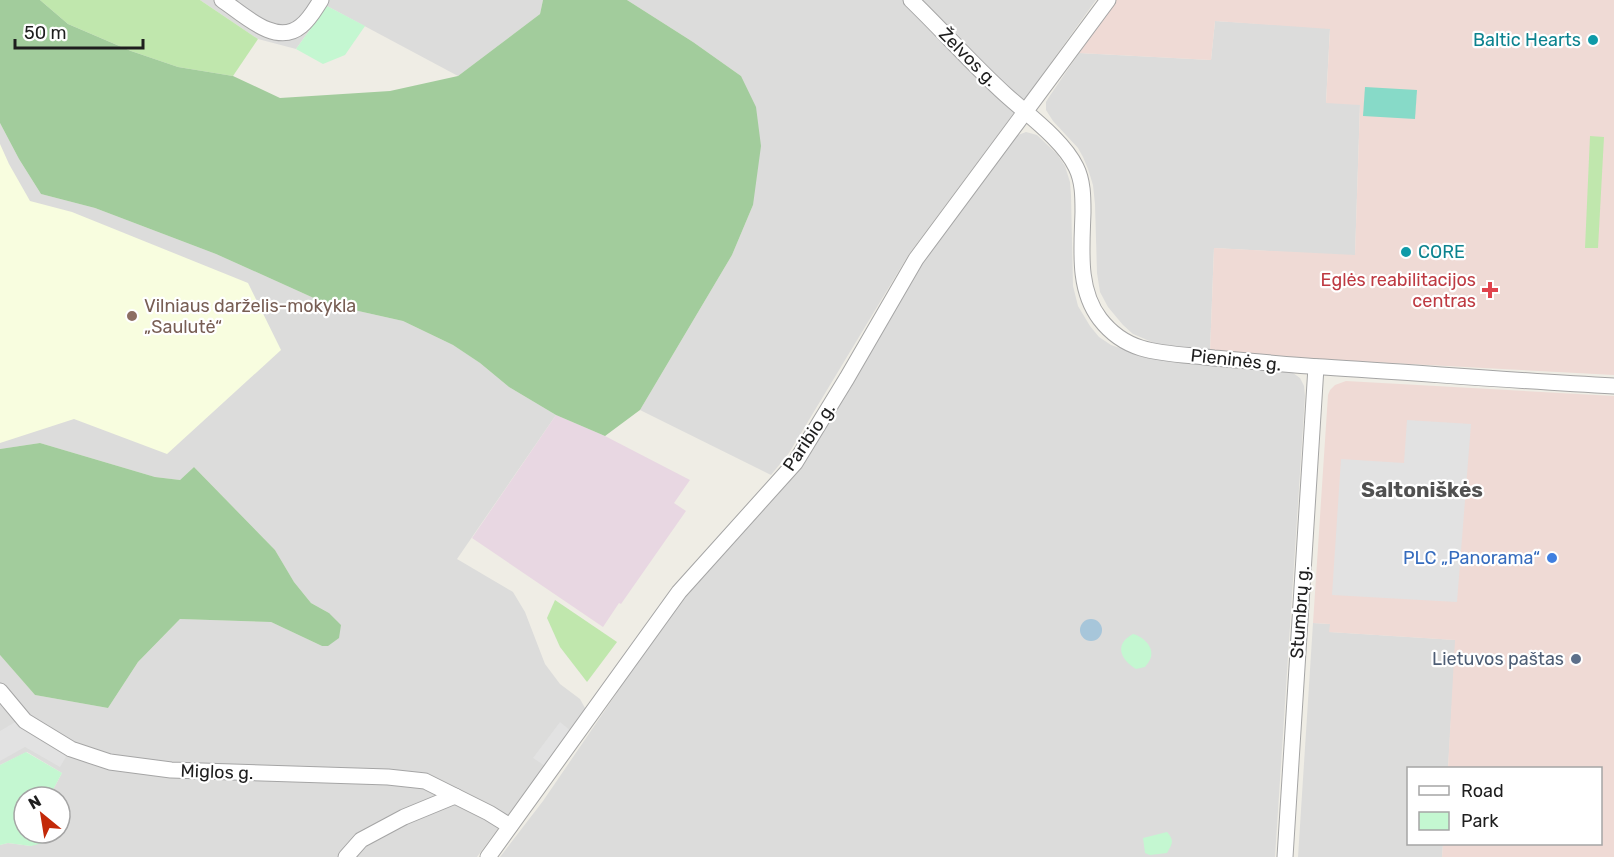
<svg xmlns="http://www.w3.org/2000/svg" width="1614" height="857" font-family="Rubik,sans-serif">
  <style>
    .residential { fill: #dcdcdb }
    .commercial { fill: #efdad5 }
    .industrial { fill: #e8d7e2 }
    .education { fill: #f8fddf }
    .grass { fill: #c0e7ad }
    .forest { fill: #a2cc9c }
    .park { fill: #c4f7d1 }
    .pitch { fill: #87dac8 }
    .parking { fill: #e2e2e2 }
    .water { fill: #a7c6da }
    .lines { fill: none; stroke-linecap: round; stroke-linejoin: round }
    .minor-casing { stroke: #a5a5a5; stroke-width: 17 }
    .minor { stroke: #fff; stroke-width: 15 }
    .culture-dot { fill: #0f9aa8; stroke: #fff; stroke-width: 2 }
    .health-dot { fill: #e0444e; stroke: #fff; stroke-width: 2 }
    .education-dot { fill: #8d6e63; stroke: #fff; stroke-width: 2 }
    .shop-dot { fill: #3f7fe0; stroke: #fff; stroke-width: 2 }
    .service-dot { fill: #5c6f8a; stroke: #fff; stroke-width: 2 }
    .labels { text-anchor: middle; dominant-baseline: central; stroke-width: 4.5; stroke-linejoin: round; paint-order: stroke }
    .culture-label { font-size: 18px; fill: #0d838f; stroke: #fff; text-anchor: end }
    .street-label { font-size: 18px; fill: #1e1e1e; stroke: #fff }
    .health-label { font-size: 18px; fill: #be3a42; stroke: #fff; text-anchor: end }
    .education-label { font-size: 18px; fill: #785e54; stroke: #fff; text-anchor: start }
    .shop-label { font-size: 18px; fill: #366cbe; stroke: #fff; text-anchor: end }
    .service-label { font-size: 18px; fill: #4e5e75; stroke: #fff; text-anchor: end }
    .quarter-label { font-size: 21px; font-weight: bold; fill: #515151; stroke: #fff }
  </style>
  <rect width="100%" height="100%" fill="#efede5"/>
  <!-- residential -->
  <g class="residential">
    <polygon points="200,0 543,0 540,14 458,76 327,6 296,49 258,39"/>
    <polygon points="627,0 1096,0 1032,89 909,254 789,453 771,475 640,410 732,255 753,205 741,76 693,42"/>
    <polygon points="1215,21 1330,28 1326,102 1360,104 1355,256 1214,248 1210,352 1159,345 1133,334 1123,325 1108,307 1100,292 1097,273 1095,204 1093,185 1088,169 1083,157 1078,148 1053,121 1046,110 1046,102 1049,97 1079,53 1211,60"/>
    <polygon points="0,123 19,159 41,194 95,208 216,254 327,304 403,321 453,345 480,363 509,387 556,415 457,559 513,592 525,612 545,664 560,684 580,699 585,708 584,712 477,857 0,857 0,845 8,843 31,846 55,833 60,833 60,797 49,797 62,773 27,752 0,765 0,655 35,695 108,708 138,662 180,619 271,622 322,646 329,613 311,603 294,582 275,550 194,467 180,480 155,477 40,443 0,449"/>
    <polygon points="1026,132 1037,135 1057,154 1065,166 1070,182 1071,195 1073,286 1078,306 1090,326 1099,337 1111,345 1138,354 1284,371 1293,373 1300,378 1304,386 1305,396 1275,857 500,857 543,801 681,599 838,406 924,261 933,245 1018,135"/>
    <polygon points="1313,623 1330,624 1330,632 1456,640 1448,768 1408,768 1408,844 1443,844 1442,857 1298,857"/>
  </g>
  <!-- commercial -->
  <g class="commercial">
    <polygon points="1116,0 1614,0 1614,375 1278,357 1210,352 1214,248 1355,255 1360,105 1326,103 1330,29 1215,21 1211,60 1079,53"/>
    <polygon points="1346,381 1614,396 1614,857 1442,857 1443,844 1600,844 1600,768 1448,768 1455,640 1329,632 1330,624 1313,623 1328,395 1330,390 1335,385"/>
  </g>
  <!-- industrial -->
  <polygon class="industrial" points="556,415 605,436 690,480 674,503 686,511 621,604 619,603 603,627 472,538"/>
  <!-- education -->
  <polygon class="education" points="0,144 9,164 30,201 72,212 248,283 281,350 167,454 74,419 0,443"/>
  <!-- grass -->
  <g class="grass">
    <polygon points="40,0 200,0 258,39 233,76 178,67 131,51 68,24"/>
    <polygon points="1590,136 1604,137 1598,248 1585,248"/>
    <polygon points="555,600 617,642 587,682 560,647 547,618"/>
  </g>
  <!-- forest -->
  <g class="forest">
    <polygon points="0,0 40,0 68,24 131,51 178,67 233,76 280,98 390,91 458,76 540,14 543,0 627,0 693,42 741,76 756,107 761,146 753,205 732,255 640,410 605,436 556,415 509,387 480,363 453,345 403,321 327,304 216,254 95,208 41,194 19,159 0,123"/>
    <polygon points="40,443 155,477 180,480 194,467 275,550 294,582 311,603 329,613 341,625 339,638 328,646 322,646 271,622 180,619 138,662 108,708 35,695 0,655 0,449"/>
  </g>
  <!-- park -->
  <g class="park">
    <polygon points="327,6 365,26 345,55 323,64 296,49"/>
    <path d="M1133,634C1142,636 1154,646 1151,657C1150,661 1147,664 1145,667L1136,669C1120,659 1114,644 1133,634Z"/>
    <polygon points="26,752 62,773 49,797 24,797 24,833 55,834 50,841 31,846 8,843 0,845 0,765"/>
    <path d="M1167,832C1175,841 1172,844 1167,853L1150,855L1145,853L1143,838Z"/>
  </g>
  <!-- pitch -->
  <polygon class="pitch" points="1365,87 1417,90 1415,119 1363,116"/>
  <!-- parking -->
  <g class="parking">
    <polygon points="1407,420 1471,424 1457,602 1332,595 1341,459 1404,463"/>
    <polygon points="17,721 67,755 60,767 25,747 0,761 0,731"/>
    <polygon points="560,722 571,731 545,766 533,758"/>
  </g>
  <!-- water -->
  <circle class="water" cx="1091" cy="630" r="11"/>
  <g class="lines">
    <defs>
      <g id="minor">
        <path d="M222,0C243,14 276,47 301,26C310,19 315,9 321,0"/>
        <path d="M911,0C943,31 973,65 1006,95C1028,115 1063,140 1076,167C1083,181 1083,197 1083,212C1082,248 1077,289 1100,319C1110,332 1125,343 1141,348C1164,355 1190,355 1214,358C1250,361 1287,365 1324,367C1421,373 1517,381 1614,386"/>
        <polyline points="0,691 25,721 71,749 110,762 171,770 388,777 425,781 489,813 510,826"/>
        <polyline points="346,857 361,840 404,817 455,796"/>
        <polyline points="488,857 679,592 795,463 847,378 916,259 1108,0"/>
        <polyline points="1285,857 1316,367"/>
      </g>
    </defs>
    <!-- minor casing -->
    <use href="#minor" class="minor-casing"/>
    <!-- minor -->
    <use href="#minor" class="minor"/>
  </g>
  <!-- markers -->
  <g class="culture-dot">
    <circle cx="1593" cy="40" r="6"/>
    <circle cx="1406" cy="252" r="6"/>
  </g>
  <path class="health-dot" d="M1487 281h6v6h6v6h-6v6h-6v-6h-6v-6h6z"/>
  <circle class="education-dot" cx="132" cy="316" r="6"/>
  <circle class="shop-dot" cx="1552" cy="558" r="6"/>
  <circle class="service-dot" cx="1576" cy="659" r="6"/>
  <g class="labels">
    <!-- culture labels -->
    <g class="culture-label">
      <text x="1581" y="40">Baltic Hearts</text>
      <text x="1418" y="252" text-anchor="start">CORE</text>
    </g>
    <!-- street labels -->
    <g class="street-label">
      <text transform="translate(968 57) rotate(45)">Želvos g.</text>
      <text transform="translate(1236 360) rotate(6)">Pieninės g.</text>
      <text transform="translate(809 437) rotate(-56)">Paribio g.</text>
      <text transform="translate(1300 612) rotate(-86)">Stumbrų g.</text>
      <text transform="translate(217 772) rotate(2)">Miglos g.</text>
    </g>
    <!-- health labels -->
    <g class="health-label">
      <text x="1476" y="280">Eglės reabilitacijos<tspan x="1476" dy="21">centras</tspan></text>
    </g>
    <!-- education labels -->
    <g class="education-label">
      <text x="144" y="306">Vilniaus darželis-mokykla<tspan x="144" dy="21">„Saulutė“</tspan></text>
    </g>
    <!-- shop labels -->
    <g class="shop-label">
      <text x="1540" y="558">PLC „Panorama“</text>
    </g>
    <!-- service labels -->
    <g class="service-label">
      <text x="1564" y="659">Lietuvos paštas</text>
    </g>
    <!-- quarter labels -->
    <g class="quarter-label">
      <text x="1422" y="489">Saltoniškės</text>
    </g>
  </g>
  <!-- legend -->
  <rect x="1407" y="767" width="195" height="78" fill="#ffffff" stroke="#a5a5a5" stroke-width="1.5"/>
  <rect x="1419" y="786" width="30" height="9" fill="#ffffff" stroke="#a5a5a5" stroke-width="1.5"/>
  <text x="1461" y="797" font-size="18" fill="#1e1e1e">Road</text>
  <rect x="1419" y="812" width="30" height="18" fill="#c4f7d1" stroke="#a5a5a5" stroke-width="1.5"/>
  <text x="1461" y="827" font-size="18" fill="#1e1e1e">Park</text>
  <!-- north arrow -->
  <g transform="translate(42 815) rotate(330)"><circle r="28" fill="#ffffff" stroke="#a5a5a5" stroke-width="1.5"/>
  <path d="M0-4.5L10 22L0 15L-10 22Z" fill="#c32909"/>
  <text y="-9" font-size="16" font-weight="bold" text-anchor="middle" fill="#1e1e1e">N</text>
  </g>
  <!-- scale -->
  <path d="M15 39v9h128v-9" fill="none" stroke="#1e1e1e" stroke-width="3"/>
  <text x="24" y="39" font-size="18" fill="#1e1e1e" stroke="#ffffff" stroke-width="4.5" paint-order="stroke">50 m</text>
</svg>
